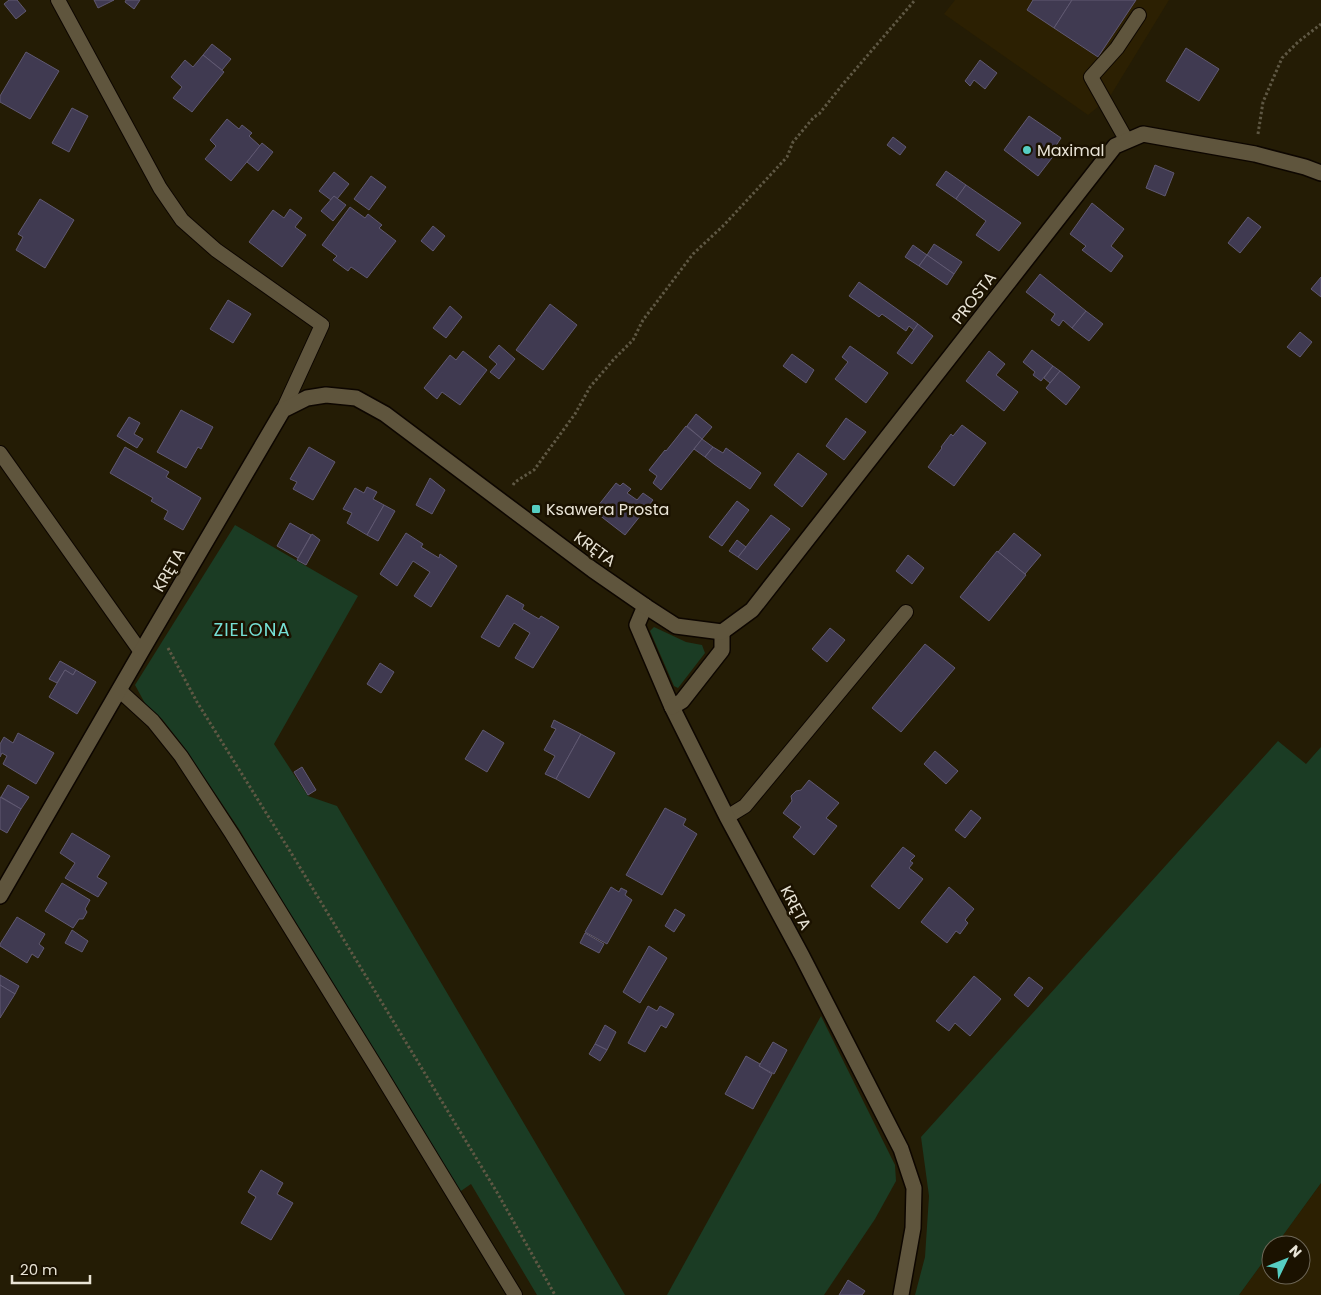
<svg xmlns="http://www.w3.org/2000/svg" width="1321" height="1295" font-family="Poppins,sans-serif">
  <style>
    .built { fill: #2c2002 }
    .green { fill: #1b3c24 }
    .building { fill: #403a51; stroke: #605972 }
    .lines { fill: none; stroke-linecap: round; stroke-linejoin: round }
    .lane-casing { stroke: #0d0600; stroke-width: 16 }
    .street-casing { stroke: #0d0600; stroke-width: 18 }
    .path { stroke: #5f5844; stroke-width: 3; stroke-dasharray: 2.5 2.5; stroke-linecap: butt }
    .lane { stroke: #5f553d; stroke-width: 14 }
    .street { stroke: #5f553d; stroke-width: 15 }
    .poi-dot { fill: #56cec2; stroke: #1b1200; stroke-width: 2 }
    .labels { text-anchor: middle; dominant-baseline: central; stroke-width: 5; stroke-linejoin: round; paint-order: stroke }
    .poi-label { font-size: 16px; fill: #e9e4d6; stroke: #1b1200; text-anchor: start }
    .street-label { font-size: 16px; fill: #e9e4d6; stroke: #1b1200 }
    .neighbourhood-label { font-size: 18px; letter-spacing: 1px; fill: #75dfd4; stroke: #1b1200 }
  </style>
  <rect width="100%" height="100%" fill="#241c05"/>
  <!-- built -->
  <g class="built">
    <polygon points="955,0 1169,0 1109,98 1088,115 944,14"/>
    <polygon points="1321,1183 1321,1295 1239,1295 1271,1251 1271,1275 1301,1275 1301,1245 1276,1245"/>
  </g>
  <!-- green -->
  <g class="green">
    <polygon points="235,525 358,596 274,744 308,796 337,806 625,1295 537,1295 471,1184 458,1193 239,829 184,747 162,719 147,707 135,685"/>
    <polygon points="654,627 686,642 702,645 705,653 678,688 674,686 650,631"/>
    <polygon points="1278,741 1306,764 1321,747 1321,1183 1276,1245 1271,1245 1271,1251 1239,1295 915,1295 925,1257 929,1196 921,1137"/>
    <polygon points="821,1016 895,1165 896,1181 875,1219 824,1295 667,1295"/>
  </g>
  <!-- building -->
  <g class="building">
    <polygon points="9,0 17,0 26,11 16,19 4,4"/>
    <polygon points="94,0 114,0 98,8"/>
    <polygon points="126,0 140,0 134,9 125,2"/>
    <polygon points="1033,0 1072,0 1054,28 1027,10"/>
    <polygon points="1072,0 1136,0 1098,57 1054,28"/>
    <polygon points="212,44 231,59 222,70 203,55"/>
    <polygon points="1186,48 1219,69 1199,101 1166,81"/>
    <polygon points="26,52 59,71 30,119 0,102 0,96"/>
    <polygon points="203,55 224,72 192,112 173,98 182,87 171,77 185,60 193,67"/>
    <polygon points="980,60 997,73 985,89 974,80 970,86 965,81"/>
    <polygon points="72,108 88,116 69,152 52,143"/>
    <polygon points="1029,116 1061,138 1055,147 1058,150 1038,176 1004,150"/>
    <polygon points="227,119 239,129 242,125 252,133 249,136 260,146 231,181 205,159 216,146 210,140"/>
    <polygon points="893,137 906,147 900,155 887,145"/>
    <polygon points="262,143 273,152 258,171 247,162"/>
    <polygon points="1155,165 1174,173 1165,196 1146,188"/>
    <polygon points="946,171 966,185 956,199 936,185"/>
    <polygon points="334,172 349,184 337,199 334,196 331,200 319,191"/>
    <polygon points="371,176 386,187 369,210 354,199"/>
    <polygon points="966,185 1021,223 999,251 976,235 986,221 956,199"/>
    <polygon points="334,196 346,205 333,221 321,211"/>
    <polygon points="40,199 74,220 45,268 16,250 23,237 18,234"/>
    <polygon points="1092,203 1124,229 1111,246 1123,256 1111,272 1082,250 1086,246 1070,234"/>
    <polygon points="350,207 365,218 368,214 382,225 379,228 396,241 367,278 351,267 348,271 333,260 337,256 322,245"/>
    <polygon points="290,209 302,218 295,227 306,235 282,267 249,242 273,210 284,218"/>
    <polygon points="1248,217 1261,227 1240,253 1228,243"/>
    <polygon points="433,226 445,236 433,251 421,241"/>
    <polygon points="934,244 962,262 954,274 927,255"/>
    <polygon points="913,245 927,255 919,266 905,257"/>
    <polygon points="927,255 954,274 947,285 919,266"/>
    <polygon points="1040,274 1086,311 1072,328 1063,320 1059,326 1051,320 1055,314 1026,292"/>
    <polygon points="1321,277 1321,297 1311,289"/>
    <polygon points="859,282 918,324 914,330 909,326 906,331 882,314 879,317 849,296"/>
    <polygon points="228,300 251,314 233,343 210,329"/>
    <polygon points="550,304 577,325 543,370 516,350"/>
    <polygon points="450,306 462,317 446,338 433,328"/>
    <polygon points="1086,311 1103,324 1089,341 1072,328"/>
    <polygon points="918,324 933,336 912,364 897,353"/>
    <polygon points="1300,332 1312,342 1300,357 1287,347"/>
    <polygon points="499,345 515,359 499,379 490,372 497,364 489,357"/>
    <polygon points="850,346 888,373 866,403 835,379 848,362 842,357"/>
    <polygon points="1032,350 1053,366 1041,381 1033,375 1035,372 1023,362"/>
    <polygon points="463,351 487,370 460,405 442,392 437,399 424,388 450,355 456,360"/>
    <polygon points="989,351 1005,364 996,375 1018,392 1004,411 966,381"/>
    <polygon points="792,354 814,370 806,383 783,366"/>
    <polygon points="1053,366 1060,371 1050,383 1044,378"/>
    <polygon points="1060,371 1080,387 1066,405 1046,388"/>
    <polygon points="181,410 213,427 201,449 198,447 186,468 157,452"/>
    <polygon points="696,414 712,427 702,439 687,426"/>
    <polygon points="129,417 140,423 134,434 143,439 137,448 117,436"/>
    <polygon points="846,418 866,432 844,460 826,446"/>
    <polygon points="962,425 986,443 954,486 928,467 942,448 941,447 951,434 953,436"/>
    <polygon points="686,426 702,439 661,490 653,483 657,476 649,470 665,450 666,451"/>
    <polygon points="702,439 713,447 705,457 694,449"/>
    <polygon points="125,447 169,472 166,477 201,498 183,530 164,519 168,511 151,501 153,498 110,473"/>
    <polygon points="309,447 335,462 313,500 293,489 297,482 290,479"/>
    <polygon points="713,447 723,453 726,448 761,473 750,489 714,464 705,457"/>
    <polygon points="798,453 827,474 802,507 774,485"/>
    <polygon points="430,478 445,490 432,514 416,505"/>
    <polygon points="616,483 620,486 623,483 631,489 627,493 637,500 643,493 653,500 625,535 594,511"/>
    <polygon points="367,487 377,492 373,499 384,505 367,535 347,523 352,513 343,509 355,488 364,493"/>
    <polygon points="737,501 749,510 722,546 709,537"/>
    <polygon points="384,505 395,511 378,541 367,535"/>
    <polygon points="771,515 790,529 757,570 738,557"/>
    <polygon points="290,523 311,535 298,558 277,546"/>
    <polygon points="406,533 423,544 421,547 439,558 440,554 457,566 431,607 414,596 430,572 413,561 397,586 380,574"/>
    <polygon points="1014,533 1041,555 1025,574 998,552"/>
    <polygon points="312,534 320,540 306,565 297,560"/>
    <polygon points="737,540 746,547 738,557 729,551"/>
    <polygon points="997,551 1026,575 989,621 960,597"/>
    <polygon points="908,555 924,568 912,584 896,571"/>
    <polygon points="507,595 524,605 522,609 539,619 541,616 559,627 533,668 515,658 530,633 514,623 499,647 481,637"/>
    <polygon points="830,628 845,640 827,662 812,649"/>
    <polygon points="925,644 955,668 901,732 872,708"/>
    <polygon points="60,661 76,670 73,675 65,670 57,683 49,679"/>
    <polygon points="380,663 394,672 381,693 367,684"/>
    <polygon points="65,670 73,675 76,670 96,682 77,714 49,697"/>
    <polygon points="554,720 581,734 556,779 545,774 555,756 544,750 556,729 551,727"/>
    <polygon points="483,730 504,743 487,772 465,759"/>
    <polygon points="18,733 54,753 36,784 3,764 7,756 2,753 0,757 0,744 4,737 13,743"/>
    <polygon points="581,734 615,753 589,798 556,779"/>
    <polygon points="935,751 958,771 946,784 924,764"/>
    <polygon points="302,767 316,790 308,795 294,772"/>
    <polygon points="809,780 839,803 826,818 837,826 814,855 793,837 801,827 783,813 792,801 791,796 796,791 801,790"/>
    <polygon points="8,785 29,797 21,809 1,797"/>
    <polygon points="0,797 21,809 7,833 0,829"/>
    <polygon points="665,808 686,819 683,825 697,834 662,895 626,875"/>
    <polygon points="971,810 981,818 965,838 955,830"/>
    <polygon points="72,833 110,856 97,877 107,883 98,897 65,878 75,863 60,853"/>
    <polygon points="903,847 915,856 910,861 913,863 909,868 923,879 899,909 871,886"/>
    <polygon points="62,883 90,900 85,909 87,912 83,919 79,919 73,928 45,911"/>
    <polygon points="611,887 619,892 621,888 627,891 625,895 632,900 607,944 585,932"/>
    <polygon points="949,887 974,909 965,920 968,923 960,934 956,931 947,943 921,922"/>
    <polygon points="675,909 685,915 674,932 665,926"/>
    <polygon points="17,917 45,934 39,944 44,948 38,958 32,954 27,963 0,946 0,944"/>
    <polygon points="72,930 88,941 82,952 65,943"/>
    <polygon points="585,933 604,944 599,953 580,943"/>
    <polygon points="649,946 667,958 640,1003 623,992"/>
    <polygon points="0,975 19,986 15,994 0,985"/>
    <polygon points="974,976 1001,999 970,1036 955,1023 949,1031 936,1021"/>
    <polygon points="1029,977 1043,988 1028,1007 1014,995"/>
    <polygon points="0,985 15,994 0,1018"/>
    <polygon points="648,1006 657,1011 660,1006 674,1014 666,1028 661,1025 645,1052 628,1043"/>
    <polygon points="605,1025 616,1032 607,1050 595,1044"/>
    <polygon points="773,1042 787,1050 774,1074 759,1066"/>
    <polygon points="595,1044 607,1050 600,1061 589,1054"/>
    <polygon points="746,1056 760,1064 759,1066 772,1074 753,1109 725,1094"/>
    <polygon points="261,1170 283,1183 277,1194 293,1203 271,1240 241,1223 256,1197 248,1192"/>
    <polygon points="848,1280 865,1291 862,1295 839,1295"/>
  </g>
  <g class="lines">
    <defs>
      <g id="lane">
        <polyline points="58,0 160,188 182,220 216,250 322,325 283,410"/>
        <polyline points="1127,141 1091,77 1117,48 1139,15"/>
        <polyline points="0,453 141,652"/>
        <polyline points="119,690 153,721 181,756 232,834 378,1070 515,1295"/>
        <polyline points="727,817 745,806 906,612"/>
      </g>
      <g id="street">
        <polyline points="645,606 637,625 672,707 727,817 802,956 901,1149 914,1188 913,1228 901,1295"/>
        <polyline points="672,707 682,701 722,650 722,632"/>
        <polyline points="0,896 141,652 283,410 307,398 326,395 356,398 385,414 593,570 645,606 676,626 722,632 752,610 1115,146 1143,134 1255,154 1305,167 1321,173"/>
      </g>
    </defs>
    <!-- lane casing -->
    <use href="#lane" class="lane-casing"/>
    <!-- street casing -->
    <use href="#street" class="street-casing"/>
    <!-- path -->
    <g class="path">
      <polyline points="1258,134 1263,102 1282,58 1298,42 1321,24"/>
      <polyline points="513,485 515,482 534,470 575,414 590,387 614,359 633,340 643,320 693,254 724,225 787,157 793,142 814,117 819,114 843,84 915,0"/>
      <polyline points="168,648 197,702 293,856 498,1194 555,1295"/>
    </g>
    <!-- lane -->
    <use href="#lane" class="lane"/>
    <!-- street -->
    <use href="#street" class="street"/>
  </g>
  <!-- markers -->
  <g class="poi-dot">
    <circle cx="1027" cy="150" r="5"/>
    <rect x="531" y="504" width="10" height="10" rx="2.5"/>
  </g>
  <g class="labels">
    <!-- poi labels -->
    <g class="poi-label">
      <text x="1037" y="150">Maximal</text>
      <text x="546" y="509">Ksawera Prosta</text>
    </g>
    <!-- street labels -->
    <g class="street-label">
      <text transform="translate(974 298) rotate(-52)">PROSTA</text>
      <text transform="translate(595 549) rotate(36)">KRĘTA</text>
      <text transform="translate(169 570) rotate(-60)">KRĘTA</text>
      <text transform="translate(796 908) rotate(62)">KRĘTA</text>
    </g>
    <!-- neighbourhood labels -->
    <g class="neighbourhood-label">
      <text x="252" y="629">ZIELONA</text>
    </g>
  </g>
  <!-- north arrow -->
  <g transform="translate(1286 1260) rotate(47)"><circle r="24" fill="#1b1200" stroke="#6d6656"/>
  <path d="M0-4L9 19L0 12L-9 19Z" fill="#56cec2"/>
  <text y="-8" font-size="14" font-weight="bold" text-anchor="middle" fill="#e9e4d6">N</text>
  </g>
  <!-- scale -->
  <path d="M12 1275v8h78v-8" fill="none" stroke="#e9e4d6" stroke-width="2.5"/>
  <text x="20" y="1275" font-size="15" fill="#e9e4d6" stroke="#1b1200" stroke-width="4" paint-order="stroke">20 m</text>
</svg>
